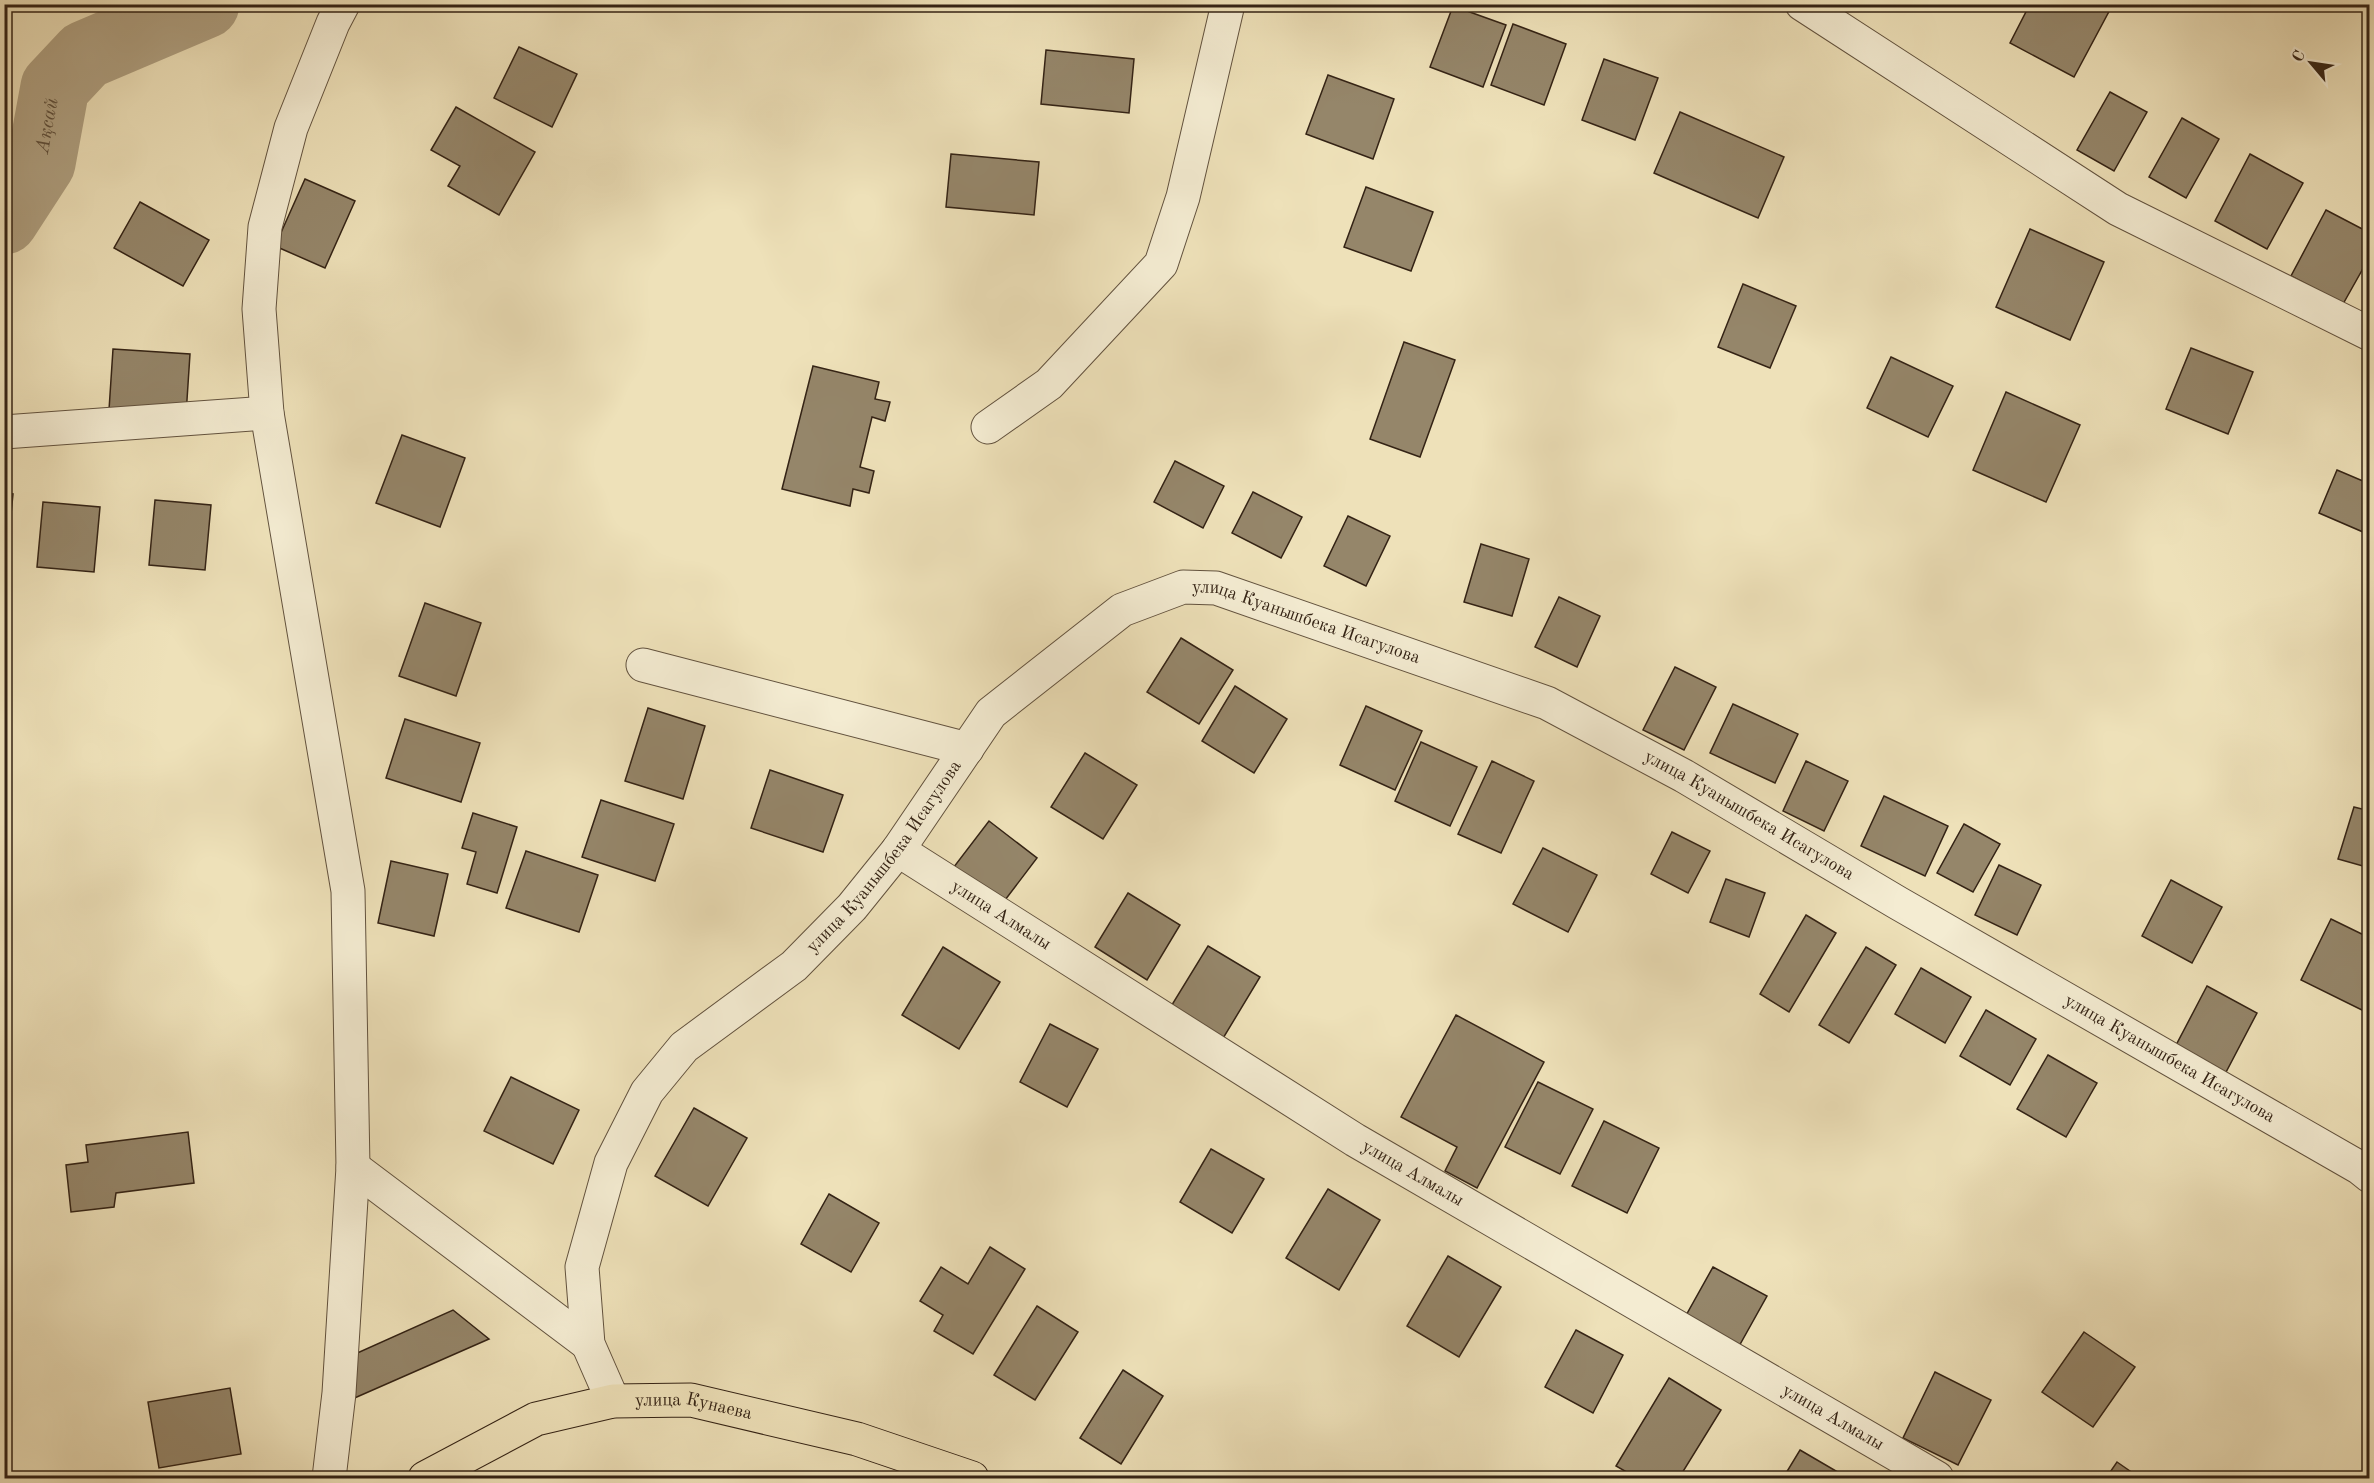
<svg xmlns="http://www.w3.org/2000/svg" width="2374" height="1483" font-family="'Old Standard TT',serif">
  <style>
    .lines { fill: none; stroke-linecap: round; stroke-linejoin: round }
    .river { stroke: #afa081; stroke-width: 69 }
    .building { fill: #95866a; stroke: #342315; stroke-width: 1.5 }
    .minor-casing { stroke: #62523e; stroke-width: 35 }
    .major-casing { stroke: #342315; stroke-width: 35 }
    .minor { stroke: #f4ecd2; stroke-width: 33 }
    .major { stroke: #eee1b9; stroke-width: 33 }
    .labels { text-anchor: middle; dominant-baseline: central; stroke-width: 4.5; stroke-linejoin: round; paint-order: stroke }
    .street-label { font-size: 18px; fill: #342315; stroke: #f4ecd2 }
    .water-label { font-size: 20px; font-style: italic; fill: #5f4f3b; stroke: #f4ecd2 }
  </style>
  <rect width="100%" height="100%" fill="#eee1b9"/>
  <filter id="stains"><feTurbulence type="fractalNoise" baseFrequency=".00333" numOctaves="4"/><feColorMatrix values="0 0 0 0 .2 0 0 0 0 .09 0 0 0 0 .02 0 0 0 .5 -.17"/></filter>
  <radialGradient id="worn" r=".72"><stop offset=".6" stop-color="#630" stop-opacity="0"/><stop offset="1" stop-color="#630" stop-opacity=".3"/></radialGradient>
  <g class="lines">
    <!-- river -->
    <path class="river" id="s1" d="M4,220L41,163L55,87L85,55L205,4"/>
  </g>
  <!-- building -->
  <g class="building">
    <polygon points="2030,4 2113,4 2074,77 2010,43"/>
    <polygon points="1453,6 1506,25 1483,87 1430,67"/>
    <polygon points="1513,24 1566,44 1544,105 1491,85"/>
    <polygon points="519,47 577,74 552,127 494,98"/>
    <polygon points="1046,50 1134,59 1129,113 1041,104"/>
    <polygon points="1604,59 1658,78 1635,140 1582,120"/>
    <polygon points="1328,75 1394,99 1373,159 1306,134"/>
    <polygon points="2110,92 2147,112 2114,171 2077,150"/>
    <polygon points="456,107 535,152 499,215 448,186 460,166 431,150"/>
    <polygon points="1680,112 1784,157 1758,218 1654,173"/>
    <polygon points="2182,118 2219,139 2186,198 2149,177"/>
    <polygon points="951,154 1039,162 1034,215 946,207"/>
    <polygon points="2250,154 2303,183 2267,249 2215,221"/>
    <polygon points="305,179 355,201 325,268 275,246"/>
    <polygon points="1366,187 1433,212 1411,271 1344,247"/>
    <polygon points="140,202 209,240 183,286 114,248"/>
    <polygon points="2326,210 2370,233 2370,256 2343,304 2291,276"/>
    <polygon points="2030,229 2104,262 2070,340 1996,307"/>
    <polygon points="1743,284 1796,306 1770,368 1718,347"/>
    <polygon points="1404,342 1455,360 1420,457 1370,439"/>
    <polygon points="2191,348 2253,372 2228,434 2166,409"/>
    <polygon points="113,349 190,354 186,415 109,410"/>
    <polygon points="1891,357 1953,386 1928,437 1867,408"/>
    <polygon points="813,366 879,382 875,399 890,402 885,421 872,417 860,467 874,471 869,493 853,489 850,506 782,489"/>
    <polygon points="2006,392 2080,425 2046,502 1973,470"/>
    <polygon points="402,435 465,458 440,527 376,503"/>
    <polygon points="1175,461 1224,486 1203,528 1154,502"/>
    <polygon points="2337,470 2370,484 2370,535 2319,513"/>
    <polygon points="1253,492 1302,517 1281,558 1232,533"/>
    <polygon points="4,493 13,494 7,554 4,554"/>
    <polygon points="155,500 211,505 205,570 149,565"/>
    <polygon points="43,502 100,507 94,572 37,567"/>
    <polygon points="1348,516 1390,536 1366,586 1324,566"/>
    <polygon points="1481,544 1529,559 1512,616 1464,602"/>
    <polygon points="1559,597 1600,616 1577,667 1535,647"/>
    <polygon points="425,603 481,623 456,696 399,676"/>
    <polygon points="1181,638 1233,670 1199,724 1147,692"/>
    <polygon points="1675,667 1716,687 1684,750 1643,730"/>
    <polygon points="1235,686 1287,719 1254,773 1202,741"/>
    <polygon points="1733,704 1798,734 1775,783 1710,753"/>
    <polygon points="1366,706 1422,731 1395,790 1340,765"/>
    <polygon points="648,708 705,726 683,799 625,781"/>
    <polygon points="405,719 480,743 461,802 386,778"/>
    <polygon points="1421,742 1477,767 1450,826 1395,801"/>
    <polygon points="1085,753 1137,785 1103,839 1051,807"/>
    <polygon points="1492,761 1534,781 1501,853 1458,834"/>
    <polygon points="1806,761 1848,781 1824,831 1783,811"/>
    <polygon points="770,770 843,795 823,852 751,828"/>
    <polygon points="1884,796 1948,826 1925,876 1861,846"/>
    <polygon points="601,800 674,824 655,881 582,857"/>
    <polygon points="2354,807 2370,811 2370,868 2338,859"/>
    <polygon points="473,813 517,827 497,893 467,884 476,852 462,848"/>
    <polygon points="989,821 1037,858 999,908 950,872"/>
    <polygon points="1964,824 2000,844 1973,892 1937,873"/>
    <polygon points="1672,832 1710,851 1688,893 1651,874"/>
    <polygon points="1543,848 1597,875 1568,932 1513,904"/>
    <polygon points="526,851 598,875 579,932 506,908"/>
    <polygon points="391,861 448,874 434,936 378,923"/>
    <polygon points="1999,865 2041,885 2017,935 1975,915"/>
    <polygon points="1726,879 1765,893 1749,937 1710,922"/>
    <polygon points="2171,880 2222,907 2192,963 2142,936"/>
    <polygon points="1128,893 1180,925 1147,980 1095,947"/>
    <polygon points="1806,915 1836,933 1789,1012 1760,994"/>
    <polygon points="2331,919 2370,938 2370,1014 2301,980"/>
    <polygon points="1208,946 1260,977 1222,1040 1170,1008"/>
    <polygon points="943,947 1000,982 959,1049 902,1015"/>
    <polygon points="1866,947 1896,965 1849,1043 1819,1025"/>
    <polygon points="1921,968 1971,997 1945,1043 1895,1014"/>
    <polygon points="2207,986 2257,1013 2224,1076 2174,1049"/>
    <polygon points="1986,1010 2036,1039 2010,1085 1960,1056"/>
    <polygon points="1456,1015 1544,1062 1477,1188 1445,1171 1457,1147 1401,1117"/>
    <polygon points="1050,1024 1098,1049 1067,1107 1020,1082"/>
    <polygon points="2048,1055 2097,1083 2066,1137 2017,1109"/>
    <polygon points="511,1077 579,1110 553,1164 484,1131"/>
    <polygon points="1538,1082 1593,1109 1560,1174 1505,1147"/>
    <polygon points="694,1108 747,1138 708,1206 655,1176"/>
    <polygon points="1604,1121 1659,1148 1627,1213 1572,1186"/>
    <polygon points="188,1132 194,1183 116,1193 114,1207 71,1212 66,1165 88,1162 86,1145"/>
    <polygon points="1211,1149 1264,1179 1232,1233 1180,1202"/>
    <polygon points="1328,1189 1380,1220 1339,1290 1286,1258"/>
    <polygon points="829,1194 879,1223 851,1272 801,1244"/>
    <polygon points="990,1247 1025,1269 973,1354 934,1331 943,1315 920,1301 941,1267 968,1284"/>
    <polygon points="1448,1256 1501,1287 1459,1357 1407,1326"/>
    <polygon points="1713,1267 1767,1296 1738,1348 1684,1319"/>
    <polygon points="1037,1306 1078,1332 1035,1400 994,1375"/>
    <polygon points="453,1310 489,1339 350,1400 355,1354"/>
    <polygon points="1576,1330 1623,1355 1593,1413 1545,1387"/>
    <polygon points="2084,1332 2135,1367 2093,1427 2042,1392"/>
    <polygon points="1123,1370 1163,1396 1121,1464 1080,1438"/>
    <polygon points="1935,1372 1991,1400 1958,1465 1903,1438"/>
    <polygon points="1669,1378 1721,1410 1679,1478 1637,1478 1616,1466"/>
    <polygon points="230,1388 241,1454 159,1468 148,1402"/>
    <polygon points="1800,1450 1848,1478 1783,1478"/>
    <polygon points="2117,1462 2140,1478 2106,1478"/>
  </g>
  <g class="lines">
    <defs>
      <g id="minor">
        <polyline points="1802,4 2118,209 2370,334"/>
        <polyline points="988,427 1049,384 1161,264 1183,197 1228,4"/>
        <polyline points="4,432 267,413"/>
        <polyline points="643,665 967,749"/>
        <path id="s2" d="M898,850L1355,1140L1937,1478"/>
        <polyline points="353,1167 588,1344"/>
        <path id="s3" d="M613,1401L588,1344L582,1267L611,1163L647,1092L684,1047L794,966L852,907L898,850L991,713L1122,610L1183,587L1216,588L1547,703L1684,776L1898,903L2360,1168L2370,1176"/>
        <polyline points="329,1478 339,1393 353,1167 348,891 267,413 259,309 265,227 291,128 333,23 343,4"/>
      </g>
      <g id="major">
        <path id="s4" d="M425,1478L536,1419L613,1401L691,1400L857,1439L972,1478"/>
      </g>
    </defs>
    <!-- minor casing -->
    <use href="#minor" class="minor-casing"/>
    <!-- major casing -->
    <use href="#major" class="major-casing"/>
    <!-- minor -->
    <use href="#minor" class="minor"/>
    <!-- major -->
    <use href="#major" class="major"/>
  </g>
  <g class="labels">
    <!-- street labels -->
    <g class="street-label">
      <text stroke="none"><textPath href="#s3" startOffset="1204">улица Куанышбека Исагулова</textPath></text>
      <text stroke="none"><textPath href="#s3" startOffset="1690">улица Куанышбека Исагулова</textPath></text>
      <text stroke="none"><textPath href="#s3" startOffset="664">улица Куанышбека Исагулова</textPath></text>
      <text stroke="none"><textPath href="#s2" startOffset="122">улица Алмалы</textPath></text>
      <text stroke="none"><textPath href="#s3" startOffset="2176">улица Куанышбека Исагулова</textPath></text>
      <text stroke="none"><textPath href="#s2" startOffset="608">улица Алмалы</textPath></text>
      <text stroke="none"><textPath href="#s4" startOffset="286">улица Кунаева</textPath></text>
      <text stroke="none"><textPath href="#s2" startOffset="1094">улица Алмалы</textPath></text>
    </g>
    <!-- water labels -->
    <g class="water-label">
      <text stroke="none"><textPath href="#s1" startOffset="106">Ақсай</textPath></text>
    </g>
  </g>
  <!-- margin -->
  <rect width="2374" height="1483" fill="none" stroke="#eee1b9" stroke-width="24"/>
  <rect x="6" y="6" width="2362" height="1471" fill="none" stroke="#342315" stroke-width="3"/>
  <rect x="12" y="12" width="2350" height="1459" fill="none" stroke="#342315" stroke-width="1.5"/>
  <!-- north arrow -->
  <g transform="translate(2311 63) rotate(299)" stroke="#f4ecd2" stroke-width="4.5" paint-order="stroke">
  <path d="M0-4.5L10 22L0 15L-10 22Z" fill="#342315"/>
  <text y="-9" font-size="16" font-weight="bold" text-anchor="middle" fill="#342315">С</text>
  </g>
  <rect width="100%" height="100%" filter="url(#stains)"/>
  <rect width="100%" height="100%" fill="url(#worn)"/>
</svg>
